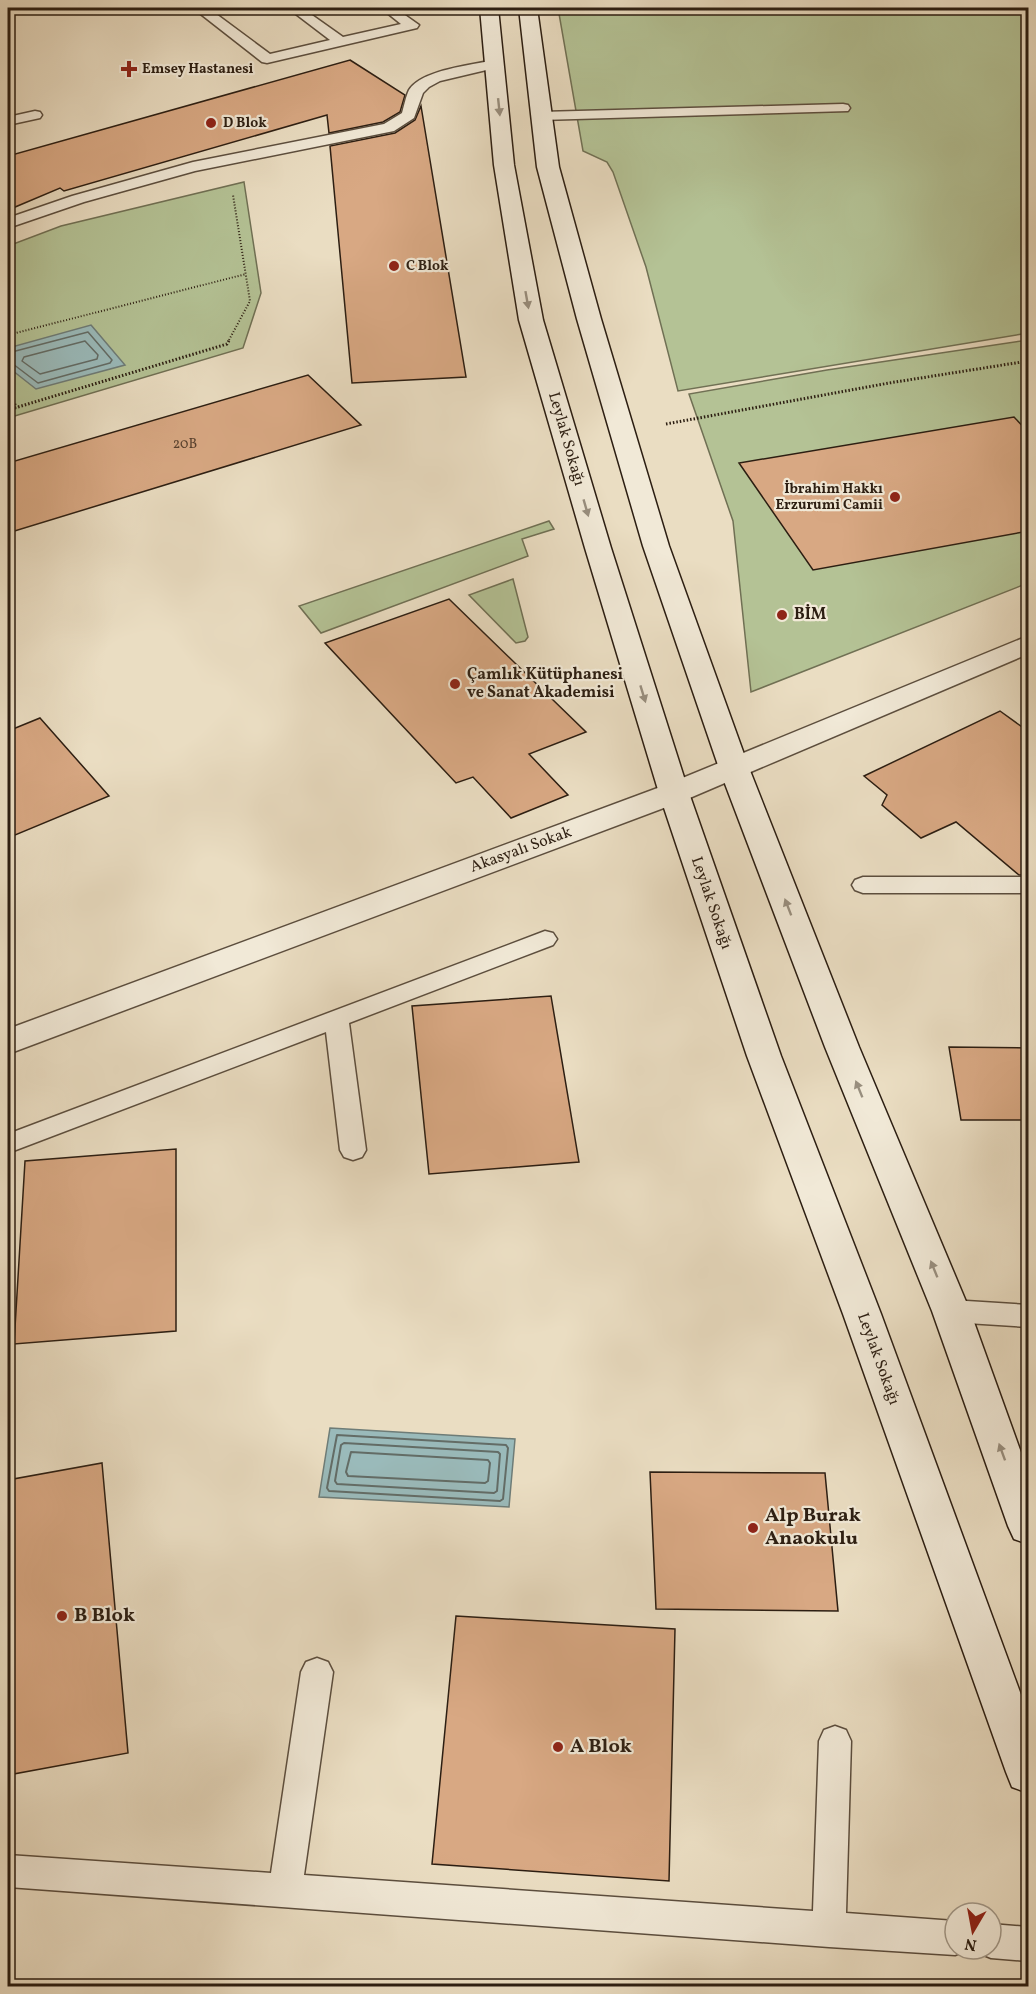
<svg xmlns="http://www.w3.org/2000/svg" width="1036" height="1994" font-family="Vollkorn,serif">
  <style>
    .green { fill: #b4c295; stroke: #707054; stroke-width: 1.5 }
    .water { fill: #9ababa; stroke: #6e7c77; stroke-width: 1.5 }
    .lines { fill: none; stroke-linecap: round; stroke-linejoin: round }
    .shore-far1 { stroke: #636c66; stroke-width: 1.5 }
    .shore { stroke: #636c66; stroke-width: 2 }
    .building { fill: #d8a883; stroke: #2c1e12; stroke-width: 1.5 }
    .lane-casing { stroke: #5c4e3e; stroke-width: 3 }
    .street-casing { stroke: #5c4e3e; stroke-width: 3 }
    .secondary-casing { stroke: #2c1e12; stroke-width: 3 }
    .path-far1 { stroke: #2c1e12; stroke-width: 2; stroke-dasharray: 1 2; stroke-linecap: butt }
    .path { stroke: #2c1e12; stroke-width: 3; stroke-dasharray: 1.5 2; stroke-linecap: butt }
    .lane { fill: #f1e9d7; fill-rule: evenodd }
    .street { fill: #f1e9d7; fill-rule: evenodd }
    .secondary { fill: #f1e9d7; fill-rule: evenodd }
    .oneway { fill: #988e7e }
    .poi-dot { fill: #8f2418; stroke: #f1e9d7; stroke-width: 2 }
    .labels { text-anchor: middle; dominant-baseline: central; stroke-width: 4.5; stroke-linejoin: round; paint-order: stroke }
    .far-poi-label { font-size: 14px; font-weight: bold; fill: #2c1e12; stroke: #f1e9d7; text-anchor: start }
    .number-label { font-size: 14px; fill: #57402e }
    .street-label { font-size: 16px; fill: #2c1e12; stroke: #f1e9d7 }
    .poi-label { font-size: 16px; font-weight: bold; fill: #2c1e12; stroke: #f1e9d7; text-anchor: start }
    .near-poi-label { font-size: 20px; font-weight: bold; fill: #2c1e12; stroke: #f1e9d7; text-anchor: start }
  </style>
  <rect width="100%" height="100%" fill="#eaddc2"/>
  <filter id="stains"><feTurbulence type="fractalNoise" baseFrequency=".00333" numOctaves="4"/><feColorMatrix values="0 0 0 0 .2 0 0 0 0 .09 0 0 0 0 .02 0 0 0 .5 -.17"/></filter>
  <radialGradient id="worn" r=".72"><stop offset=".6" stop-color="#630" stop-opacity="0"/><stop offset="1" stop-color="#630" stop-opacity=".3"/></radialGradient>
  <!-- green -->
  <g class="green">
    <polygon points="558,8 1028,8 1028,333 678,391 646,267 613,172 607,162 583,151"/>
    <polygon points="244,182 261,293 243,348 8,418 8,246 61,226"/>
    <polygon points="1028,340 1028,583 751,692 733,521 689,394 827,370"/>
    <polygon points="549,521 554,529 522,539 528,556 321,633 299,606"/>
    <polygon points="513,579 528,637 525,641 516,643 469,595"/>
  </g>
  <!-- water -->
  <g class="water">
    <polygon points="91,325 125,365 36,389 8,367 8,348"/>
    <polygon points="330,1428 515,1439 509,1507 319,1497"/>
  </g>
  <g class="lines">
    <!-- shore-far1 -->
    <g class="shore-far1">
      <polygon points="85,341 98,355 97,359 40,374 22,361 24,357"/>
      <polyline points="8,353 88,332 112,360 110,363 38,383 13,364 8,363"/>
    </g>
    <!-- shore -->
    <g class="shore">
      <polygon points="337,1435 506,1445 508,1448 503,1499 500,1501 329,1491 327,1488"/>
      <polygon points="344,1443 498,1452 500,1454 497,1491 494,1493 337,1484 335,1481 341,1445"/>
      <polygon points="351,1452 488,1460 490,1463 488,1481 485,1483 348,1476 346,1472"/>
    </g>
  </g>
  <!-- building -->
  <g class="building">
    <polygon points="350,60 405,95 400,112 383,122 329,133 327,115 64,191 60,188 8,210 8,156"/>
    <polygon points="421,106 466,377 352,383 330,146 395,133 415,120"/>
    <polygon points="308,375 361,425 8,533 8,463"/>
    <polygon points="1014,417 1029,433 1029,531 813,570 739,463"/>
    <polygon points="449,599 586,732 529,754 568,795 511,818 473,777 456,783 325,643"/>
    <polygon points="1000,711 1029,732 1029,875 1019,875 956,822 921,838 882,805 887,795 864,776"/>
    <polygon points="40,718 109,796 8,838 8,731"/>
    <polygon points="551,996 579,1162 429,1174 412,1006"/>
    <polygon points="949,1047 1029,1048 1029,1120 961,1120"/>
    <polygon points="176,1149 176,1331 14,1344 25,1161"/>
    <polygon points="102,1463 128,1753 8,1775 8,1480"/>
    <polygon points="650,1472 825,1473 838,1611 656,1609"/>
    <polygon points="456,1616 675,1629 669,1881 432,1864"/>
  </g>
  <g class="lines">
    <defs>
      <g id="lane">
        <polygon points="193,8 208,8 270,54 330,40 288,8 302,8 343,37 401,24 381,8 395,8 419,25 417,28 267,63 262,62"/>
        <path d="M494,60L499,61L501,64L499,67L440,81L429,87L423,93L414,118L394,131L195,171L84,202L8,228V218L72,196L193,162L384,124L402,113C404,106 406,96 409,90C421,70 472,65 494,60Z"/>
        <polygon points="843,104 848,105 850,108 848,111 541,120 534,116 541,112"/>
        <polygon points="35,111 40,112 42,115 40,118 8,125 8,117"/>
        <polygon points="863,877 1028,877 1028,893 863,893 855,890 852,885 855,880"/>
        <polygon points="545,931 553,933 557,939 553,945 349,1023 366,1150 362,1157 353,1160 344,1157 340,1150 326,1032 8,1153 8,1134"/>
        <polygon points="951,1300 1028,1305 1028,1327 951,1322 941,1319 937,1311 941,1303"/>
        <polygon points="317,1658 328,1662 333,1672 304,1875 813,1911 819,1741 824,1730 835,1726 846,1730 851,1741 846,1913 955,1921 955,1949 967,1950 955,1955 829,1947 8,1887 8,1855 271,1873 301,1672 306,1662"/>
        <polygon points="991,1924 1028,1927 1028,1961 991,1958 979,1953 977,1949 991,1949"/>
      </g>
      <polygon id="street" points="1028,636 1028,654 685,800 8,1054 8,1029 663,786"/>
      <g id="secondary">
        <polygon points="480,8 498,8 514,165 543,320 611,548 689,793 781,1056 881,1314 1028,1714 1028,1793 1012,1787 1006,1772 843,1314 747,1056 659,793 585,548 519,320 494,165"/>
        <polygon points="519,8 537,8 559,167 601,319 669,546 749,768 859,1047 970,1311 1028,1472 1028,1544 1014,1539 1008,1526 932,1311 825,1047 719,768 643,546 577,319 537,167"/>
      </g>
    </defs>
    <!-- lane casing -->
    <use href="#lane" class="lane-casing"/>
    <!-- street casing -->
    <use href="#street" class="street-casing"/>
    <!-- secondary casing -->
    <use href="#secondary" class="secondary-casing"/>
    <!-- path-far1 -->
    <g class="path-far1">
      <polyline points="8,335 246,274"/>
      <polyline points="229,340 250,301 233,195"/>
    </g>
    <!-- path -->
    <g class="path">
      <polyline points="8,396 17,407"/>
      <polyline points="8,410 227,344 230,339"/>
      <polyline points="666,424 889,383 1028,361"/>
    </g>
    <!-- lane -->
    <use href="#lane" class="lane"/>
    <!-- street -->
    <use href="#street" class="street"/>
    <!-- secondary -->
    <use href="#secondary" class="secondary"/>
  </g>
  <!-- one-way arrows -->
  <defs><path id="oneway-solid" d="M-6-.8H1V-3.2L6.5 0L1 3.2V.8H-6Z" transform="scale(1.5)"/></defs>
  <g class="oneway">
    <use href="#oneway-solid" transform="translate(499 107) rotate(84)"/>
    <use href="#oneway-solid" transform="translate(527 300) rotate(80)"/>
    <use href="#oneway-solid" transform="translate(586 508) rotate(74)"/>
    <use href="#oneway-solid" transform="translate(643 694) rotate(73)"/>
    <use href="#oneway-solid" transform="translate(788 907) rotate(-111)"/>
    <use href="#oneway-solid" transform="translate(859 1089) rotate(-112)"/>
    <use href="#oneway-solid" transform="translate(934 1269) rotate(-112)"/>
    <use href="#oneway-solid" transform="translate(1002 1452) rotate(-110)"/>
  </g>
  <!-- markers -->
  <g class="poi-dot">
    <path d="M126 60h6v6h6v6h-6v6h-6v-6h-6v-6h6z"/>
    <circle cx="211" cy="123" r="6"/>
    <circle cx="394" cy="266" r="6"/>
    <circle cx="895" cy="497" r="6"/>
    <circle cx="782" cy="615" r="6"/>
    <circle cx="455" cy="684" r="6"/>
    <circle cx="753" cy="1528" r="6"/>
    <circle cx="62" cy="1616" r="6"/>
    <circle cx="558" cy="1747" r="6"/>
  </g>
  <g class="labels">
    <!-- far-poi labels -->
    <g class="far-poi-label">
      <text x="142" y="69">Emsey Hastanesi</text>
      <text x="223" y="123">D Blok</text>
      <text x="406" y="266">C Blok</text>
      <text x="883" y="489" text-anchor="end">İbrahim Hakkı<tspan x="883" dy="16">Erzurumi Camii</tspan></text>
    </g>
    <!-- number labels -->
    <g class="number-label">
      <text x="185" y="444">20B</text>
    </g>
    <!-- street labels -->
    <g class="street-label">
      <text transform="translate(566 439) rotate(74)">Leylak Sokağı</text>
      <text transform="translate(521 850) rotate(-20)">Akasyalı Sokak</text>
      <text transform="translate(711 903) rotate(71)">Leylak Sokağı</text>
      <text transform="translate(878 1359) rotate(70)">Leylak Sokağı</text>
    </g>
    <!-- poi labels -->
    <g class="poi-label">
      <text x="794" y="615">BİM</text>
      <text x="467" y="675">Çamlık Kütüphanesi<tspan x="467" dy="18">ve Sanat Akademisi</tspan></text>
    </g>
    <!-- near-poi labels -->
    <g class="near-poi-label">
      <text x="765" y="1516">Alp Burak<tspan x="765" dy="23">Anaokulu</tspan></text>
      <text x="74" y="1616">B Blok</text>
      <text x="570" y="1747">A Blok</text>
    </g>
  </g>
  <!-- margin -->
  <rect width="1036" height="1994" fill="none" stroke="#eaddc2" stroke-width="30"/>
  <rect x="9" y="9" width="1018" height="1976" fill="none" stroke="#2c1e12" stroke-width="3"/>
  <rect x="15" y="15" width="1006" height="1964" fill="none" stroke="#2c1e12" stroke-width="1.5"/>
  <!-- north arrow -->
  <g transform="translate(973 1931) rotate(190)"><circle r="28" fill="#f1e9d7" stroke="#a29888" stroke-width="1.5"/>
  <path d="M0-4.5L10 22L0 15L-10 22Z" fill="#8f2418"/>
  <text y="-9" font-size="16" font-weight="bold" text-anchor="middle" fill="#2c1e12">N</text>
  </g>
  <rect width="100%" height="100%" filter="url(#stains)"/>
  <rect width="100%" height="100%" fill="url(#worn)"/>
</svg>
